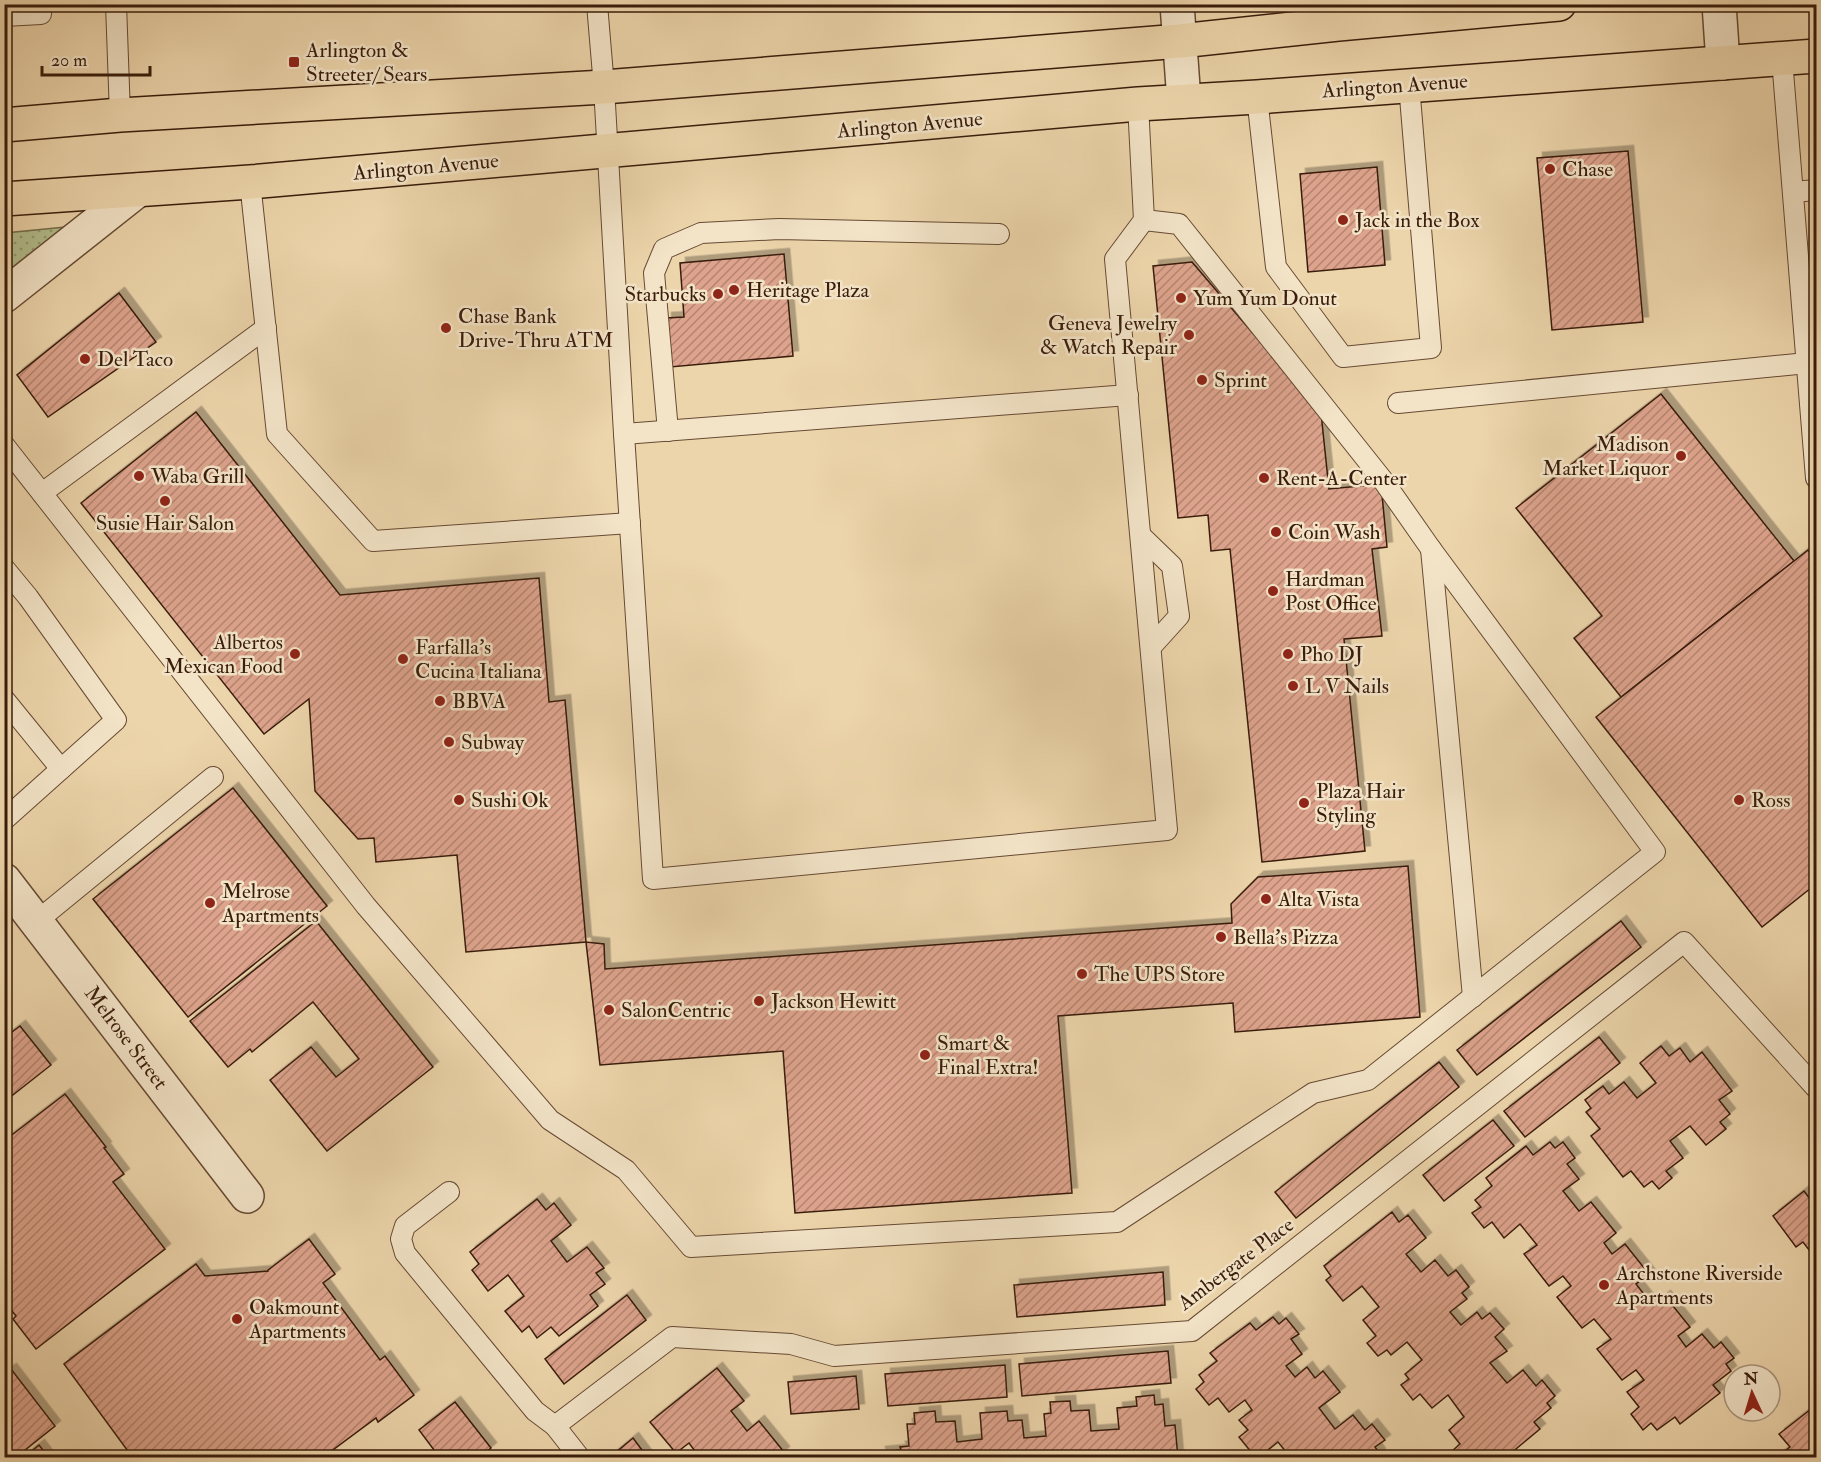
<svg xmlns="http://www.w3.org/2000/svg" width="1821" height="1462" font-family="'IM FELL Double Pica',serif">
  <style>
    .grass { fill: url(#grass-dots); stroke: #766d4c; stroke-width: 1.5 }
    .building { fill: url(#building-hatch); stroke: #391c0b; stroke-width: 1.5; filter: url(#shadow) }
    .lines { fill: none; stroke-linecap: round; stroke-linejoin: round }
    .service-casing { stroke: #664a33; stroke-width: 22 }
    .minor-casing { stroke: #664a33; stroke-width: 36 }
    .primary-casing { stroke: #391c0b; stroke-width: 36 }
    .service { stroke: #f3e4c8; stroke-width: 20 }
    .minor { stroke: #f3e4c8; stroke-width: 33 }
    .primary { stroke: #edd5ab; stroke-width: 33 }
    .poi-dot { fill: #8f2418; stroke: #f3e4c8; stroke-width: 2 }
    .labels { text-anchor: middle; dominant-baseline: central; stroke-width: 5; stroke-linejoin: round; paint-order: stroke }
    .poi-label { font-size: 21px; fill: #391c0b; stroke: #f3e4c8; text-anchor: start }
    .street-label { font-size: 21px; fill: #391c0b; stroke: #f3e4c8 }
  </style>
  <defs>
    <pattern id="grass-dots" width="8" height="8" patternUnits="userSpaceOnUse" patternTransform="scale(1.5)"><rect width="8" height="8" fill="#b3be8d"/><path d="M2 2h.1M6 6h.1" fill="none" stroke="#939a71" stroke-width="1.8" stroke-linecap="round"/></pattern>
    <pattern id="building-hatch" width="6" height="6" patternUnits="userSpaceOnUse" patternTransform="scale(1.5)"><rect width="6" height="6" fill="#dda38c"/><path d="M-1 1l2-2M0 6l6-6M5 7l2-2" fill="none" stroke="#b48471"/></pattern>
    <filter id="shadow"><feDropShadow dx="5.5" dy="-5.5" stdDeviation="0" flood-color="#0004"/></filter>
  </defs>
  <rect width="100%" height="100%" fill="#edd5ab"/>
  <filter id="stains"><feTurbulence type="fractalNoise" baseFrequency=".00333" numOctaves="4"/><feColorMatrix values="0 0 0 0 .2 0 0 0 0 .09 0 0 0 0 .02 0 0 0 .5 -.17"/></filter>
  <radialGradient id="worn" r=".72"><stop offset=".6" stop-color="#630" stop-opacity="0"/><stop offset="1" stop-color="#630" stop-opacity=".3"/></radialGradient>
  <!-- grass -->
  <polygon class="grass" points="96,224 5,289 5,233"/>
  <!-- building -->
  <g class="building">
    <polygon points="1628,151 1643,322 1552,330 1537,158"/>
    <polygon points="1377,167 1385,265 1308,272 1300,174"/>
    <polygon points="784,254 793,356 670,367 666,318 684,317 680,263"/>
    <polygon points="1192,262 1321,413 1329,489 1381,484 1387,547 1372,549 1382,636 1344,639 1365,851 1262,862 1230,549 1211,551 1208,515 1178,518 1153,266"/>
    <polygon points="119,293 156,342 48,417 17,375"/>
    <polygon points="1661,394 1794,561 1621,697 1574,638 1602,616 1516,508"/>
    <polygon points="196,412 340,595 539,578 549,702 565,700 586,942 466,952 457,855 376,862 374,838 358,839 315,791 309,699 264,734 81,503"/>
    <polygon points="1808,550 1816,561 1816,884 1762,927 1596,717"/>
    <polygon points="233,788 327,906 188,1017 93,899"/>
    <polygon points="1408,866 1420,1017 1235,1032 1233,1003 1058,1016 1072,1193 795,1213 783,1051 600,1065 586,942 604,944 605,969 1232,923 1231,904 1258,877"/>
    <polygon points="316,921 433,1067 327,1151 270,1080 311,1047 336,1077 359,1059 313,1002 252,1052 250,1049 228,1067 190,1021"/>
    <polygon points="1621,921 1641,947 1477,1075 1457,1050"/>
    <polygon points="20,1026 51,1065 4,1102 4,1038"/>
    <polygon points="1599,1037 1620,1063 1525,1137 1504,1111"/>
    <polygon points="1661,1046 1669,1056 1680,1048 1690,1062 1702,1052 1732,1091 1719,1100 1730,1114 1720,1122 1726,1129 1706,1145 1690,1126 1670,1141 1683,1158 1666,1171 1672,1178 1659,1189 1652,1181 1644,1187 1631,1171 1623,1177 1591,1136 1600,1129 1586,1112 1591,1108 1585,1100 1603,1086 1609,1094 1624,1082 1637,1098 1656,1083 1640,1063"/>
    <polygon points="1439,1062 1459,1087 1296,1218 1275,1192"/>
    <polygon points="65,1094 106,1147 104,1148 124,1174 113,1182 165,1249 36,1349 13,1319 16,1316 4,1301 4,1141"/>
    <polygon points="1493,1120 1514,1146 1444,1201 1423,1175"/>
    <polygon points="1550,1142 1555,1148 1563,1142 1575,1158 1567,1164 1579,1179 1563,1191 1579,1211 1591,1202 1616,1233 1604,1243 1612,1254 1625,1244 1649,1274 1636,1284 1653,1306 1665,1296 1690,1327 1678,1336 1686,1347 1702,1334 1714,1348 1721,1342 1734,1358 1726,1364 1731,1371 1713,1385 1720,1393 1680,1424 1675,1417 1657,1430 1651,1423 1643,1430 1631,1414 1639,1407 1627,1392 1644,1380 1636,1370 1622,1380 1597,1349 1611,1339 1594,1319 1582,1328 1557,1297 1571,1286 1563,1276 1549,1286 1524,1254 1537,1245 1520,1224 1504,1238 1492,1222 1484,1228 1472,1213 1481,1207 1475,1200 1492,1186 1486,1178 1526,1146 1533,1155"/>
    <polygon points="1804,1191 1816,1207 1816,1259 1803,1242 1796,1247 1773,1216"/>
    <polygon points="537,1199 546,1210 554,1203 571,1225 551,1241 567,1262 587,1247 604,1268 596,1273 605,1284 590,1295 598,1306 559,1336 551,1327 537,1338 529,1326 522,1332 505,1311 524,1296 508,1275 488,1291 472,1270 479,1264 470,1252"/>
    <polygon points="1392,1212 1399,1222 1408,1215 1426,1238 1406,1254 1421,1272 1435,1260 1448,1276 1456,1270 1469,1287 1462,1293 1467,1299 1450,1312 1461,1325 1477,1312 1482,1319 1490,1313 1504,1329 1495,1337 1507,1351 1490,1363 1507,1383 1523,1370 1536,1386 1542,1380 1555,1396 1547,1403 1551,1408 1534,1422 1540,1429 1505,1458 1498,1458 1495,1454 1491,1458 1457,1458 1452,1451 1460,1444 1449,1430 1464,1417 1448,1395 1432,1408 1420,1394 1413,1400 1401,1385 1409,1379 1405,1374 1422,1360 1407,1342 1391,1355 1387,1350 1378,1356 1367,1343 1376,1336 1363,1320 1379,1307 1362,1286 1343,1301 1326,1280 1331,1276 1324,1266"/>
    <polygon points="309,1239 335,1274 323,1283 380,1360 385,1356 414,1395 378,1422 376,1418 322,1458 133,1458 64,1364 196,1264 205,1276 268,1271 268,1270"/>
    <polygon points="1163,1272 1165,1305 1017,1317 1014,1285"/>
    <polygon points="627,1295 646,1320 564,1384 545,1359"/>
    <polygon points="1273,1317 1279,1324 1286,1318 1299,1334 1291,1339 1302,1354 1286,1366 1295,1377 1307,1367 1315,1378 1323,1371 1340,1392 1319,1408 1335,1429 1353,1415 1365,1430 1372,1424 1385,1440 1375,1447 1380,1454 1376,1458 1291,1458 1278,1442 1258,1458 1256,1458 1239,1437 1248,1430 1239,1420 1252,1410 1245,1400 1229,1412 1218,1398 1209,1405 1196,1389 1204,1382 1199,1375 1217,1361 1210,1353 1250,1323 1256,1330"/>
    <polygon points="1168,1351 1171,1383 1022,1396 1019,1364"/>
    <polygon points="1005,1365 1007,1397 888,1406 885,1374"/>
    <polygon points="717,1368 744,1401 731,1411 747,1431 759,1421 784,1452 777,1458 700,1458 689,1443 676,1453 650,1422"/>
    <polygon points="11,1369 55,1426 15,1458 4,1458 4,1374"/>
    <polygon points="856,1376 859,1409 791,1414 788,1382"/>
    <polygon points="1154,1395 1155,1405 1163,1404 1165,1426 1175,1425 1178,1458 881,1458 880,1452 901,1450 900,1447 909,1446 907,1424 915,1424 914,1413 935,1411 936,1422 955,1421 957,1442 982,1439 980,1413 1007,1411 1008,1421 1022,1420 1024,1438 1046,1436 1044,1414 1051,1413 1050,1402 1070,1401 1071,1411 1089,1410 1091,1431 1119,1429 1117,1408 1137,1406 1136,1397"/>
    <polygon points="455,1402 491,1448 479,1458 440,1458 419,1430"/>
    <polygon points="1811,1409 1816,1417 1816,1458 1776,1458 1790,1447 1779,1434"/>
    <polygon points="633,1438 648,1458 609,1458"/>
    <polygon points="39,1445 49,1458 23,1458"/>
  </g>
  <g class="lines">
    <defs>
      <g id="service">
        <polyline points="116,4 120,115"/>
        <polyline points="597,4 604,87 624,434 653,879 1167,830 1115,259 1144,220 1138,104"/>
        <polyline points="4,16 41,14 40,4"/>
        <polyline points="1782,59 1816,478"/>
        <polyline points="1257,97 1276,267 1343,357 1431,348 1409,85"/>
        <polyline points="250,182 277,434 373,541 630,523"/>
        <polyline points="1793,192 1816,190"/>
        <polyline points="1398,403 1807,363"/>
        <polyline points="668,431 654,273 664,249 701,233 779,229 999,234"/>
        <polyline points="624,434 1128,395"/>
        <polyline points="4,445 366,906 550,1120 626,1170 691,1247 1117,1222 1313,1093 1368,1080 1655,852 1431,549 1382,479 1179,224 1144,220"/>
        <polyline points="42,493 266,328"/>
        <polyline points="1141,536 1172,566 1179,616 1151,647"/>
        <polyline points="1431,549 1473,997"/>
        <polyline points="4,568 28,597 116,720 4,820"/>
        <polyline points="4,699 61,769"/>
        <polyline points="37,921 213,777"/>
        <polyline points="449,1192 405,1226 401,1239 405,1253 535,1411 555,1426"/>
        <polyline points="580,1458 555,1426 672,1337 791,1344 834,1356 1192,1331 1684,942 1816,1088"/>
      </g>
      <g id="minor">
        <polyline points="1177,4 1184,101"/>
        <polyline points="1719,4 1723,63"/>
        <polyline points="4,296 138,190"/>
        <polyline points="4,880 247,1196"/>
      </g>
      <g id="primary">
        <polyline points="4,125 120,115 604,87 1180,41 1338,24 1559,4"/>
        <polyline points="4,199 250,182 1138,104 1257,97 1816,56"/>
      </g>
    </defs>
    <!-- service casing -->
    <use href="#service" class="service-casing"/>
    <!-- minor casing -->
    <use href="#minor" class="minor-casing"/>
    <!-- primary casing -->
    <use href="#primary" class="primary-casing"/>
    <!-- service -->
    <use href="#service" class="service"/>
    <!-- minor -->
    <use href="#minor" class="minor"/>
    <!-- primary -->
    <use href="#primary" class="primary"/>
  </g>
  <!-- markers -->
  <g class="poi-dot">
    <rect x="288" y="56" width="12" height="12" rx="3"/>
    <circle cx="1550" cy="169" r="6"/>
    <circle cx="1343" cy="220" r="6"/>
    <circle cx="734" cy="290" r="6"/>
    <circle cx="718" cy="294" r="6"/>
    <circle cx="1181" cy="298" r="6"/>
    <circle cx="446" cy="328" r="6"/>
    <circle cx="1189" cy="335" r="6"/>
    <circle cx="85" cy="359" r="6"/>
    <circle cx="1202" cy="380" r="6"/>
    <circle cx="1681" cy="456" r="6"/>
    <circle cx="139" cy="476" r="6"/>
    <circle cx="1264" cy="478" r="6"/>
    <circle cx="165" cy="501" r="6"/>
    <circle cx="1276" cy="532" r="6"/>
    <circle cx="1273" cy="591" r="6"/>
    <circle cx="295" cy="654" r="6"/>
    <circle cx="1288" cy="654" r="6"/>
    <circle cx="403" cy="659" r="6"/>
    <circle cx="1293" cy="686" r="6"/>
    <circle cx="440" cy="701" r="6"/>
    <circle cx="449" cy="742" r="6"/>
    <circle cx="459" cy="800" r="6"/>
    <circle cx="1739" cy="800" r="6"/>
    <circle cx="1304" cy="803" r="6"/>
    <circle cx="1266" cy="899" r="6"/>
    <circle cx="210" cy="903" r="6"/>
    <circle cx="1221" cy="937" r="6"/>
    <circle cx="1082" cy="974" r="6"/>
    <circle cx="759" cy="1001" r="6"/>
    <circle cx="609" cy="1010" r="6"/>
    <circle cx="925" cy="1055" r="6"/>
    <circle cx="1604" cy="1285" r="6"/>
    <circle cx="237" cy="1319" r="6"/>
  </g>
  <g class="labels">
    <!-- poi labels -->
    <g class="poi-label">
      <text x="306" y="50">Arlington &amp;<tspan x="306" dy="24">Streeter/ Sears</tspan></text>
      <text x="1562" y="169">Chase</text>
      <text x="1355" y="220">Jack in the Box</text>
      <text x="746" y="290">Heritage Plaza</text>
      <text x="706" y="294" text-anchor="end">Starbucks</text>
      <text x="1193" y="298">Yum Yum Donut</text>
      <text x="458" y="316">Chase Bank<tspan x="458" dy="24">Drive-Thru ATM</tspan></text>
      <text x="1177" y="323" text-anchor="end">Geneva Jewelry<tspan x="1177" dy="24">&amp; Watch Repair</tspan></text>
      <text x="97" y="359">Del Taco</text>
      <text x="1214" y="380">Sprint</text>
      <text x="1669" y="444" text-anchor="end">Madison<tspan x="1669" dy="24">Market Liquor</tspan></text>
      <text x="151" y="476">Waba Grill</text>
      <text x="1276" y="478">Rent-A-Center</text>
      <text x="165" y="523" text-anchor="middle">Susie Hair Salon</text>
      <text x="1288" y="532">Coin Wash</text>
      <text x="1285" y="579">Hardman<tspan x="1285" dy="24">Post Office</tspan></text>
      <text x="283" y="642" text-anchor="end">Albertos<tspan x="283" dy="24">Mexican Food</tspan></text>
      <text x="415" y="647">Farfalla's<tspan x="415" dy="24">Cucina Italiana</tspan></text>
      <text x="1300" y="654">Pho DJ</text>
      <text x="1305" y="686">L V Nails</text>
      <text x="452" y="701">BBVA</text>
      <text x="461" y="742">Subway</text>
      <text x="1316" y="791">Plaza Hair<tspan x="1316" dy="24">Styling</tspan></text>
      <text x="471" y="800">Sushi Ok</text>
      <text x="1751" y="800">Ross</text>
      <text x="222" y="891">Melrose<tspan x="222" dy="24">Apartments</tspan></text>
      <text x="1278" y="899">Alta Vista</text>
      <text x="1233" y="937">Bella's Pizza</text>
      <text x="1094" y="974">The UPS Store</text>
      <text x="771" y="1001">Jackson Hewitt</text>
      <text x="621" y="1010">SalonCentric</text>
      <text x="937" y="1043">Smart &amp;<tspan x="937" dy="24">Final Extra!</tspan></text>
      <text x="1616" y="1273">Archstone Riverside<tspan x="1616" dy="24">Apartments</tspan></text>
      <text x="249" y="1307">Oakmount<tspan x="249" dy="24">Apartments</tspan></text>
    </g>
    <!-- street labels -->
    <g class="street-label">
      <text transform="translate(1395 86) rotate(-4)">Arlington Avenue</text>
      <text transform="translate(910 125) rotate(-5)">Arlington Avenue</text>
      <text transform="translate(426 167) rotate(-5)">Arlington Avenue</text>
      <text transform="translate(126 1038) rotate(53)">Melrose Street</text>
      <text transform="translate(1236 1264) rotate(-37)">Ambergate Place</text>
    </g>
  </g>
  <!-- margin -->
  <rect width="1821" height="1462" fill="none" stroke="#edd5ab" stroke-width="24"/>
  <rect x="6" y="6" width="1809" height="1450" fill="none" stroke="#391c0b" stroke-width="3"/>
  <rect x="12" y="12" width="1797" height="1438" fill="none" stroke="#391c0b" stroke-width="1.5"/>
  <!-- north arrow -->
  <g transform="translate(1752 1393) rotate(356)"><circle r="28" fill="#f3e4c8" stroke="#a9947c" stroke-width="1.5"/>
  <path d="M0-4.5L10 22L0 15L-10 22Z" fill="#8f2418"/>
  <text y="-9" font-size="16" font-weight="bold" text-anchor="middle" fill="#391c0b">N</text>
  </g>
  <!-- scale -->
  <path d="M42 66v9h108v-9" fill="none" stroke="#391c0b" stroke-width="3"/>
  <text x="51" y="66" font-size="18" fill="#391c0b" stroke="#f3e4c8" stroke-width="4.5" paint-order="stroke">20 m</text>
  <rect width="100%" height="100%" filter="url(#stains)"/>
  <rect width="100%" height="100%" fill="url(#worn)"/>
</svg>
